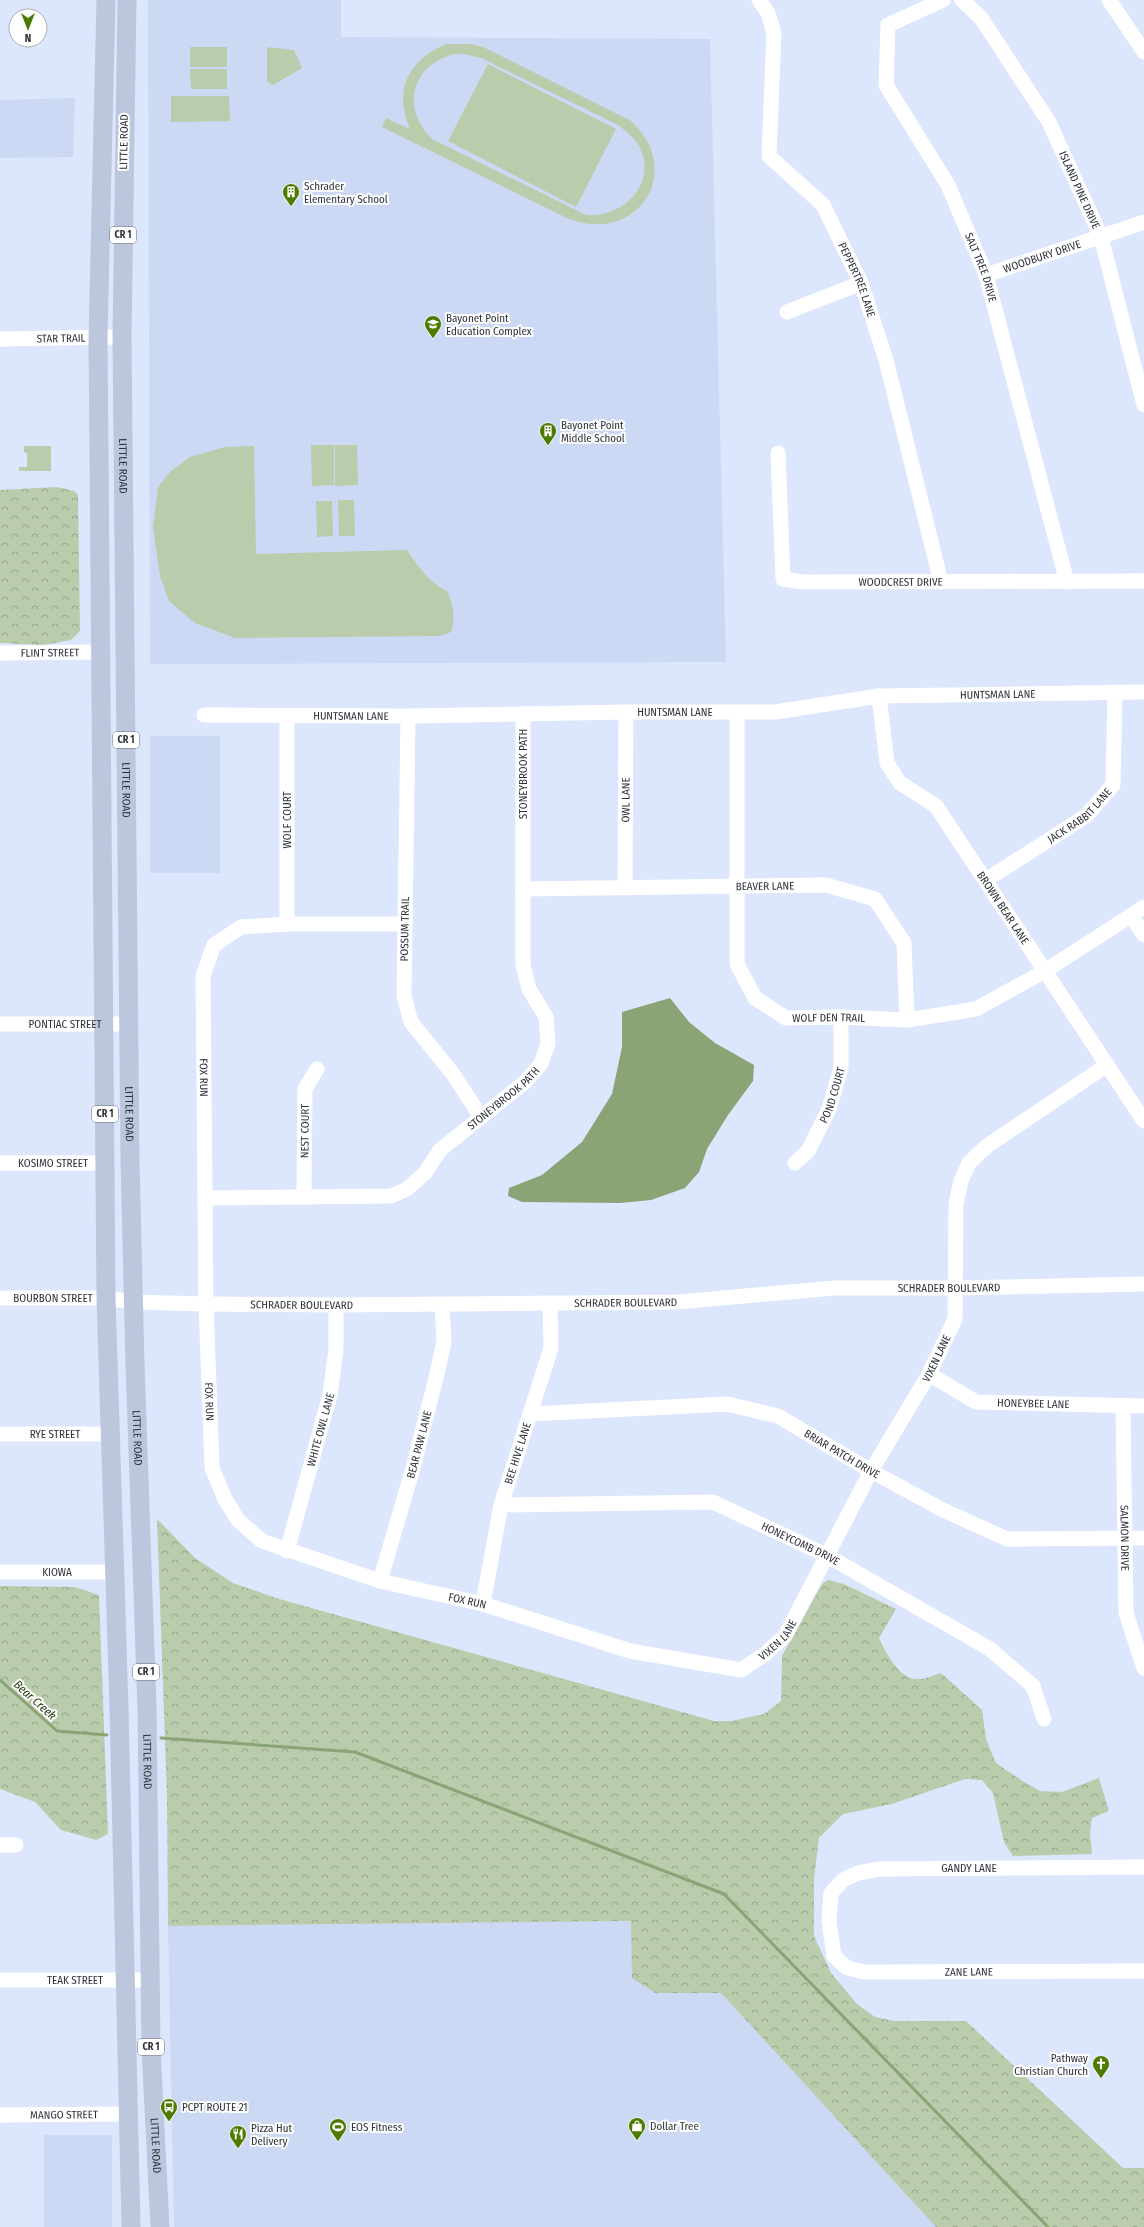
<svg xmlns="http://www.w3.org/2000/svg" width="1144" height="2227" font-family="'Fira Sans Condensed',sans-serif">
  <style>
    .built { fill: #ccd9f5 }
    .green { fill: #baccab; fill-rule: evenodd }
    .forest { fill: url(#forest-crowns) }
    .water { fill: #8ba476 }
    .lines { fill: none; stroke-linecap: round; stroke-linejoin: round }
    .stream { stroke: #8ba476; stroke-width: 3 }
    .minor { stroke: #fff; stroke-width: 15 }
    .major { stroke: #bcc7de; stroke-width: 19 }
    .labels { text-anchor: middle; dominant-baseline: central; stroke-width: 4; stroke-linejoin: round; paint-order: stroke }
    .shield { fill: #fff; stroke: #6d7075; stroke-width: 1 }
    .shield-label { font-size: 10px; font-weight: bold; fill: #2e323a }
    .street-label { font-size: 11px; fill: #2e323a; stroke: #fff }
    .poi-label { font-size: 11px; fill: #2e323a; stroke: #fff; text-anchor: start }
    .water-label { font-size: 12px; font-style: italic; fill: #1e3400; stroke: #fff }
  </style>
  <defs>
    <pattern id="forest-crowns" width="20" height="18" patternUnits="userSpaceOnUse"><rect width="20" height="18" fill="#baccab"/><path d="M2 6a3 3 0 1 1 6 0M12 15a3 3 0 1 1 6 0" fill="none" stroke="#98a68c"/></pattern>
  </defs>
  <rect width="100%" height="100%" fill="#dce6fd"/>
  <!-- built -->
  <g class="built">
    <polygon points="148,0 341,0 341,37 710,39 726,662 150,664"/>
    <polygon points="75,98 73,157 0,158 0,100"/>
    <rect x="150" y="736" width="70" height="137"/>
    <polygon points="631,1921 655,1993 721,1993 936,2227 174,2227 168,1926"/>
    <rect x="44" y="2135" width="68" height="92"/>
  </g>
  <!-- green -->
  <g class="green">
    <path d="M446,44H472L483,47L631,121C687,172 635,248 565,217L382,127L386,118L410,129C393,89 408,61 446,44ZM455,54H464L481,58L618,125C627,132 636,139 641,150C656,186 621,218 586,215L432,139C400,108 412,64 455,54Z"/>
    <rect x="190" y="47" width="37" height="20"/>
    <polygon points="267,47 294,50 302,68 273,85 267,81"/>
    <polygon points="488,64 616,129 576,207 448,141"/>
    <polygon points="190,69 227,69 227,89 191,89"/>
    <polygon points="171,96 229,96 230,121 171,122"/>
    <polygon points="311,445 334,445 334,485 312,486"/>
    <polygon points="335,445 357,445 358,485 335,486"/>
    <polygon points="24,446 51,446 51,471 19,471 19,467 27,467 27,453 24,452"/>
    <path d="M254,446L256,554L407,550C419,568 429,582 448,592C453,606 456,617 451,632L440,636L235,638L195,623L169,601L160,576L153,527L158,487L170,472L190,457L225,447Z"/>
    <polygon points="354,500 355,536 339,536 338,500"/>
    <polygon points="316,501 332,501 333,536 317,537"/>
  </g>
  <!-- forest -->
  <g class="forest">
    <polygon points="57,487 74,491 78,495 80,631 71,640 43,645 0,643 0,490"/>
    <path d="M157,1519L195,1558L233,1583L276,1598L714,1721H731L764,1714L781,1701L782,1656L822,1584L828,1580L844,1584L896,1609L879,1638C886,1653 900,1681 919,1679C926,1679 934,1675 941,1673L982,1710L986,1739L996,1763L1021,1780L1040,1791L1062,1792L1099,1778L1109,1811L1092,1818L1090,1834L1092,1854L1013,1856L1004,1842L993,1793L982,1780L965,1779L892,1804L843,1814L819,1838L814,1879V1936L831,1973L857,2004L875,2017L894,2021H966L1123,2168H1144V2227H936L721,1993H655L632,1978L631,1921L168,1926L167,1796Z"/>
    <polygon points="0,1586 75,1587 99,1595 108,1834 96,1840 61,1830 35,1802 0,1789"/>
  </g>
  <!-- water -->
  <polygon class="water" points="670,998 689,1022 715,1043 754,1065 753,1081 728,1115 707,1149 699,1172 685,1188 651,1200 620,1203 522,1202 508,1196 509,1188 542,1175 582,1142 612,1094 622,1047 622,1012"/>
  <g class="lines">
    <!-- stream -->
    <g class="stream">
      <polyline points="0,1680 57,1731 107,1735"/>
      <polyline points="161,1738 355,1752 724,1894 1048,2227"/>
    </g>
    <!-- minor -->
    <g class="minor">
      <path id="s1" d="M759,0L768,13L774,33L769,156L823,205L861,283L886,360L941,582"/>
      <path id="s2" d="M943,0L888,25L886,85L948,185L986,275L1067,582"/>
      <path id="s3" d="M962,0L981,18L1049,122L1101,237L1144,405"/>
      <polyline points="1109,0 1144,52"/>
      <path id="s4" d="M986,275L1144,222"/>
      <polyline points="787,312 861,283"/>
      <path id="s5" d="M0,339L122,337"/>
      <path id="s6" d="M778,453L783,579L803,582L1144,581"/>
      <path id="s7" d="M0,653L100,652"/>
      <path id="s8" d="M879,696L887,763L900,783L936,806L1144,1121"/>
      <path id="s9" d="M737,713V964L755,998L786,1018L841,1017L907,1020L976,1009L1045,971L1144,907"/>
      <path id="s10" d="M204,715L408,716L626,712H775L879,696L1144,692"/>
      <polyline points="408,716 404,996 411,1022 453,1074 481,1117"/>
      <path id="s11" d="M986,880L1086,816L1113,785L1115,692"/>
      <path id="s12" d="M625,888L626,712"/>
      <path id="s13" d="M523,889L826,885L875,899L904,943L907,1020"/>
      <polyline points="1131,916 1144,935"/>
      <polyline points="287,924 287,716"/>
      <path id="s14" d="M405,924H287L241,927L214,945L203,976L206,1304L212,1468L225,1499L238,1520L262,1541L380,1581L483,1604L630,1651L741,1670L765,1654L785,1636L871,1471L929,1374L955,1319L956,1203L961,1181L969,1163L987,1146L1107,1065"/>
      <path id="s15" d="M0,1024H129"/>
      <path id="s16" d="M0,1163H106"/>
      <path id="s17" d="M795,1163L808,1151L829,1109L841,1068V1017"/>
      <path id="s18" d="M304,1197L305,1089L317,1069"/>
      <path id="s19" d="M206,1198L391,1196L407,1189L425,1173L440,1150L525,1082L541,1064L548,1043L546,1017L529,989L523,965V714"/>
      <path id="s20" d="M0,1298H106L134,1302L206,1304L336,1305L678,1302L834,1288H955L1144,1284"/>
      <path id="s21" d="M929,1374L976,1402L1144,1406"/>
      <path id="s22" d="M1123,1406L1126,1613L1144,1668"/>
      <path id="s23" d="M531,1414L727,1404L778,1416L871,1471L943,1510L1007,1539L1144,1538"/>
      <path id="s24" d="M0,1434H111"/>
      <path id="s25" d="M501,1505L713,1502L826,1555L990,1649L1033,1686L1044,1719"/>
      <path id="s26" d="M287,1551L330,1395L336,1349V1305"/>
      <path id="s27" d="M0,1572H115"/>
      <path id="s28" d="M380,1581L413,1468L436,1378L444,1342L442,1305"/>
      <path id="s29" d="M483,1604L501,1505L551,1348L550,1303"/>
      <polyline points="0,1845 16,1845"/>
      <path id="s30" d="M1144,1867L880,1869L858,1873L843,1880L831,1893L829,1921L834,1956L847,1968L865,1972L1144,1971"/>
      <path id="s31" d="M0,1980H150"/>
      <path id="s32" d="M0,2115L127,2114"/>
    </g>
    <!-- major -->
    <g class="major">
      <polyline points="106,0 98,337 106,1298 119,1708 131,2227"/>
      <path id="s33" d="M127,0L122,337L130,1161L135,1364L147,1708L151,2048L160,2227"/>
    </g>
  </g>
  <!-- icons -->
  <defs>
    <symbol id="building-pin" viewBox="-11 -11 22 30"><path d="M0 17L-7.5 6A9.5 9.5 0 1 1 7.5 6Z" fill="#4c7b00" stroke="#fff"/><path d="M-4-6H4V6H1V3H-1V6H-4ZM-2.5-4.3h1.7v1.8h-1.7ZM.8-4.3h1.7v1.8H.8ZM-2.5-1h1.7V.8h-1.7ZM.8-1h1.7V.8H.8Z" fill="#fff"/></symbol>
    <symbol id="school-pin" viewBox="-11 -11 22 30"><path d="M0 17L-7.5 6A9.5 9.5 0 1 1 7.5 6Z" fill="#4c7b00" stroke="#fff"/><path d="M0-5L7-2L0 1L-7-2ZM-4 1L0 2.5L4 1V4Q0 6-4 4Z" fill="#fff"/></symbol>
    <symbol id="church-pin" viewBox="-11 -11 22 30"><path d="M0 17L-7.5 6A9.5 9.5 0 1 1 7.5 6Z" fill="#4c7b00" stroke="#fff"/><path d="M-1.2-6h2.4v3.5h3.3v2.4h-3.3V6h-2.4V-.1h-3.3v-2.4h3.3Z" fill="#fff"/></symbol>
    <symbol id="bus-pin" viewBox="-11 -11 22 30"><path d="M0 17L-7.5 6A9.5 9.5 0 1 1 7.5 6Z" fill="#4c7b00" stroke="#fff"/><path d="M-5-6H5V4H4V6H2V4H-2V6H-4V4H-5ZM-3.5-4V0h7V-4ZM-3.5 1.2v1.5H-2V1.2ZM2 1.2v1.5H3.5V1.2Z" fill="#fff"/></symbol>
    <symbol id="shop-pin" viewBox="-11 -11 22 30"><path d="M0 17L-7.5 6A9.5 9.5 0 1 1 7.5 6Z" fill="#4c7b00" stroke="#fff"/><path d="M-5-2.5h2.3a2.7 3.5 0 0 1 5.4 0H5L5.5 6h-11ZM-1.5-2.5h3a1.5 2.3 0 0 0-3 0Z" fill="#fff"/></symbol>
    <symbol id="stadium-pin" viewBox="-11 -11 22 30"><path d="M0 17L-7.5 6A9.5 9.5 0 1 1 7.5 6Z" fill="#4c7b00" stroke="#fff"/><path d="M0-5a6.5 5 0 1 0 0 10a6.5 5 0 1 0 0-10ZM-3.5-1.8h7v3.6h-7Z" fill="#fff"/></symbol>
    <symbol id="restaurant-pin" viewBox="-11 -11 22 30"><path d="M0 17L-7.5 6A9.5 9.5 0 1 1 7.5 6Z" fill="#4c7b00" stroke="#fff"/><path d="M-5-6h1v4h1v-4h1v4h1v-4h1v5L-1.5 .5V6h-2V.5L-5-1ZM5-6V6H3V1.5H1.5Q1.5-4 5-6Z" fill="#fff"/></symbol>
  </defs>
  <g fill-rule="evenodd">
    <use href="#building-pin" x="281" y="182" width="20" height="27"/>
    <use href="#school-pin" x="423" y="314" width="20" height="27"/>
    <use href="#building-pin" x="538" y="421" width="20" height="27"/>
    <use href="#church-pin" x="1091" y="2054" width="20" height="27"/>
    <use href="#bus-pin" x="159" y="2097" width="20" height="27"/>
    <use href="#shop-pin" x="627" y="2116" width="20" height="27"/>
    <use href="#stadium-pin" x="328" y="2117" width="20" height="27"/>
    <use href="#restaurant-pin" x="228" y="2124" width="20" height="27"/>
  </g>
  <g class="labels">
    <!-- shield labels -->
    <g class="shield">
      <rect x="110" y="227" width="26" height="16" rx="3"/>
      <rect x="113" y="732" width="26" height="16" rx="3"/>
      <rect x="92" y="1106" width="26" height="16" rx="3"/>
      <rect x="133" y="1664" width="26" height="16" rx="3"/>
      <rect x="138" y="2039" width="26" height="16" rx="3"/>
    </g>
    <g class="shield-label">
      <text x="123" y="235">CR 1</text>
      <text x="126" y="740">CR 1</text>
      <text x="105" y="1114">CR 1</text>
      <text x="146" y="1672">CR 1</text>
      <text x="151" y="2047">CR 1</text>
    </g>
    <!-- street labels -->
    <g class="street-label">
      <text transform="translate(124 142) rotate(-89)">LITTLE ROAD</text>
      <text stroke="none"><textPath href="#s3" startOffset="225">ISLAND PINE DRIVE</textPath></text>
      <text stroke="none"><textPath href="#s4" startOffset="59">WOODBURY DRIVE</textPath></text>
      <text stroke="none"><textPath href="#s2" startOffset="327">SALT TREE DRIVE</textPath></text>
      <text stroke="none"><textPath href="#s1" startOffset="315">PEPPERTREE LANE</textPath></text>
      <text stroke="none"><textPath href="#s5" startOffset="61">STAR TRAIL</textPath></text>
      <text stroke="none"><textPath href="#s33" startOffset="466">LITTLE ROAD</textPath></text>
      <text stroke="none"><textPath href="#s6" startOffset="244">WOODCREST DRIVE</textPath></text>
      <text stroke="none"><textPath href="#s7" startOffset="50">FLINT STREET</textPath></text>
      <text stroke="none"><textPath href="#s10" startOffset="795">HUNTSMAN LANE</textPath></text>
      <text stroke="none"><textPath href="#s10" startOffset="471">HUNTSMAN LANE</textPath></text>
      <text stroke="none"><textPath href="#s10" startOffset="147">HUNTSMAN LANE</textPath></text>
      <text transform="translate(523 774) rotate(-90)">STONEYBROOK PATH</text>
      <text stroke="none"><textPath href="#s33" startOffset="790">LITTLE ROAD</textPath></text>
      <text stroke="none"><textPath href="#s12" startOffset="88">OWL LANE</textPath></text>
      <text stroke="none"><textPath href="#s11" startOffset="114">JACK RABBIT LANE</textPath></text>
      <text transform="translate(287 820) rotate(-90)">WOLF COURT</text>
      <text stroke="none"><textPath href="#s13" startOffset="242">BEAVER LANE</textPath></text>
      <text stroke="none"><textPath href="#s8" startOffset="256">BROWN BEAR LANE</textPath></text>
      <text transform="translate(405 929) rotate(-89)">POSSUM TRAIL</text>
      <text stroke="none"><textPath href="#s9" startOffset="369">WOLF DEN TRAIL</textPath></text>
      <text stroke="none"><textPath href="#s15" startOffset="65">PONTIAC STREET</textPath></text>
      <text stroke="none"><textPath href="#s14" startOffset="331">FOX RUN</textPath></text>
      <text stroke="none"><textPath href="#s17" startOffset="79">POND COURT</textPath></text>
      <text stroke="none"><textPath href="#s19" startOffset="336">STONEYBROOK PATH</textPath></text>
      <text stroke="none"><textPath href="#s33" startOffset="1114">LITTLE ROAD</textPath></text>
      <text stroke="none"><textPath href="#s18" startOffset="66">NEST COURT</textPath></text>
      <text stroke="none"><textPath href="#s16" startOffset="53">KOSIMO STREET</textPath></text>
      <text stroke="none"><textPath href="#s20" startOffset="950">SCHRADER BOULEVARD</textPath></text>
      <text stroke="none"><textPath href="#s20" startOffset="53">BOURBON STREET</textPath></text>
      <text stroke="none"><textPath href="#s20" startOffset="626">SCHRADER BOULEVARD</textPath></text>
      <text stroke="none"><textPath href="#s20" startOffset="302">SCHRADER BOULEVARD</textPath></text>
      <text stroke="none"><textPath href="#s14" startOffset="1681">VIXEN LANE</textPath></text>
      <text stroke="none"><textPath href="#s14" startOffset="655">FOX RUN</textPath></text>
      <text stroke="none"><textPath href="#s21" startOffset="112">HONEYBEE LANE</textPath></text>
      <text stroke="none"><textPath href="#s26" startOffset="126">WHITE OWL LANE</textPath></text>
      <text stroke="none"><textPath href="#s24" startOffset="55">RYE STREET</textPath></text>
      <text stroke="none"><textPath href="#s33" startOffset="1438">LITTLE ROAD</textPath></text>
      <text stroke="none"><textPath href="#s28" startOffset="142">BEAR PAW LANE</textPath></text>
      <text stroke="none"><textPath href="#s29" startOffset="155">BEE HIVE LANE</textPath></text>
      <text stroke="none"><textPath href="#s23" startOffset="323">BRIAR PATCH DRIVE</textPath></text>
      <text stroke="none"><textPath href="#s22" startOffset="132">SALMON DRIVE</textPath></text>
      <text stroke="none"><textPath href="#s25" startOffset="309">HONEYCOMB DRIVE</textPath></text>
      <text stroke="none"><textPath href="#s27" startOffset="57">KIOWA</textPath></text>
      <text stroke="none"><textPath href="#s14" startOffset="1026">FOX RUN</textPath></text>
      <text stroke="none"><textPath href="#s14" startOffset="1357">VIXEN LANE</textPath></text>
      <text stroke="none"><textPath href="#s33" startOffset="1762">LITTLE ROAD</textPath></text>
      <text x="969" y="1868">GANDY LANE</text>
      <text stroke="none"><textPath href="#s30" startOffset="524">ZANE LANE</textPath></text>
      <text stroke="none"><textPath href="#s31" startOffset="75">TEAK STREET</textPath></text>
      <text stroke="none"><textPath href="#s32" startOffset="64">MANGO STREET</textPath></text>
      <text stroke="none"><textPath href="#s33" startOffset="2146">LITTLE ROAD</textPath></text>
    </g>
    <!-- poi labels -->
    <g class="poi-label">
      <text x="304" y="186">Schrader<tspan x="304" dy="13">Elementary School</tspan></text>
      <text x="446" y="318">Bayonet Point<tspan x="446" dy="13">Education Complex</tspan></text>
      <text x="561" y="425">Bayonet Point<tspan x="561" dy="13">Middle School</tspan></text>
      <text x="1088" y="2058" text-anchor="end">Pathway<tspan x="1088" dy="13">Christian Church</tspan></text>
      <text x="182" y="2107">PCPT ROUTE 21</text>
      <text x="650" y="2126">Dollar Tree</text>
      <text x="351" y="2127">EOS Fitness</text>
      <text x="251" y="2128">Pizza Hut<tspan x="251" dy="13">Delivery</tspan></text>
    </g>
    <!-- water labels -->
    <g class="water-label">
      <text transform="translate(35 1700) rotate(42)">Bear Creek</text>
    </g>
  </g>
  <!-- north arrow -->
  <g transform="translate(28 28) rotate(180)"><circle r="19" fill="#ffffff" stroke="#abadb0"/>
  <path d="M0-3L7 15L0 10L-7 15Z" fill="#4c7b00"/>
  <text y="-6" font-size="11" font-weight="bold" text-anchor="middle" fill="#2e323a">N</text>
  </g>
</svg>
